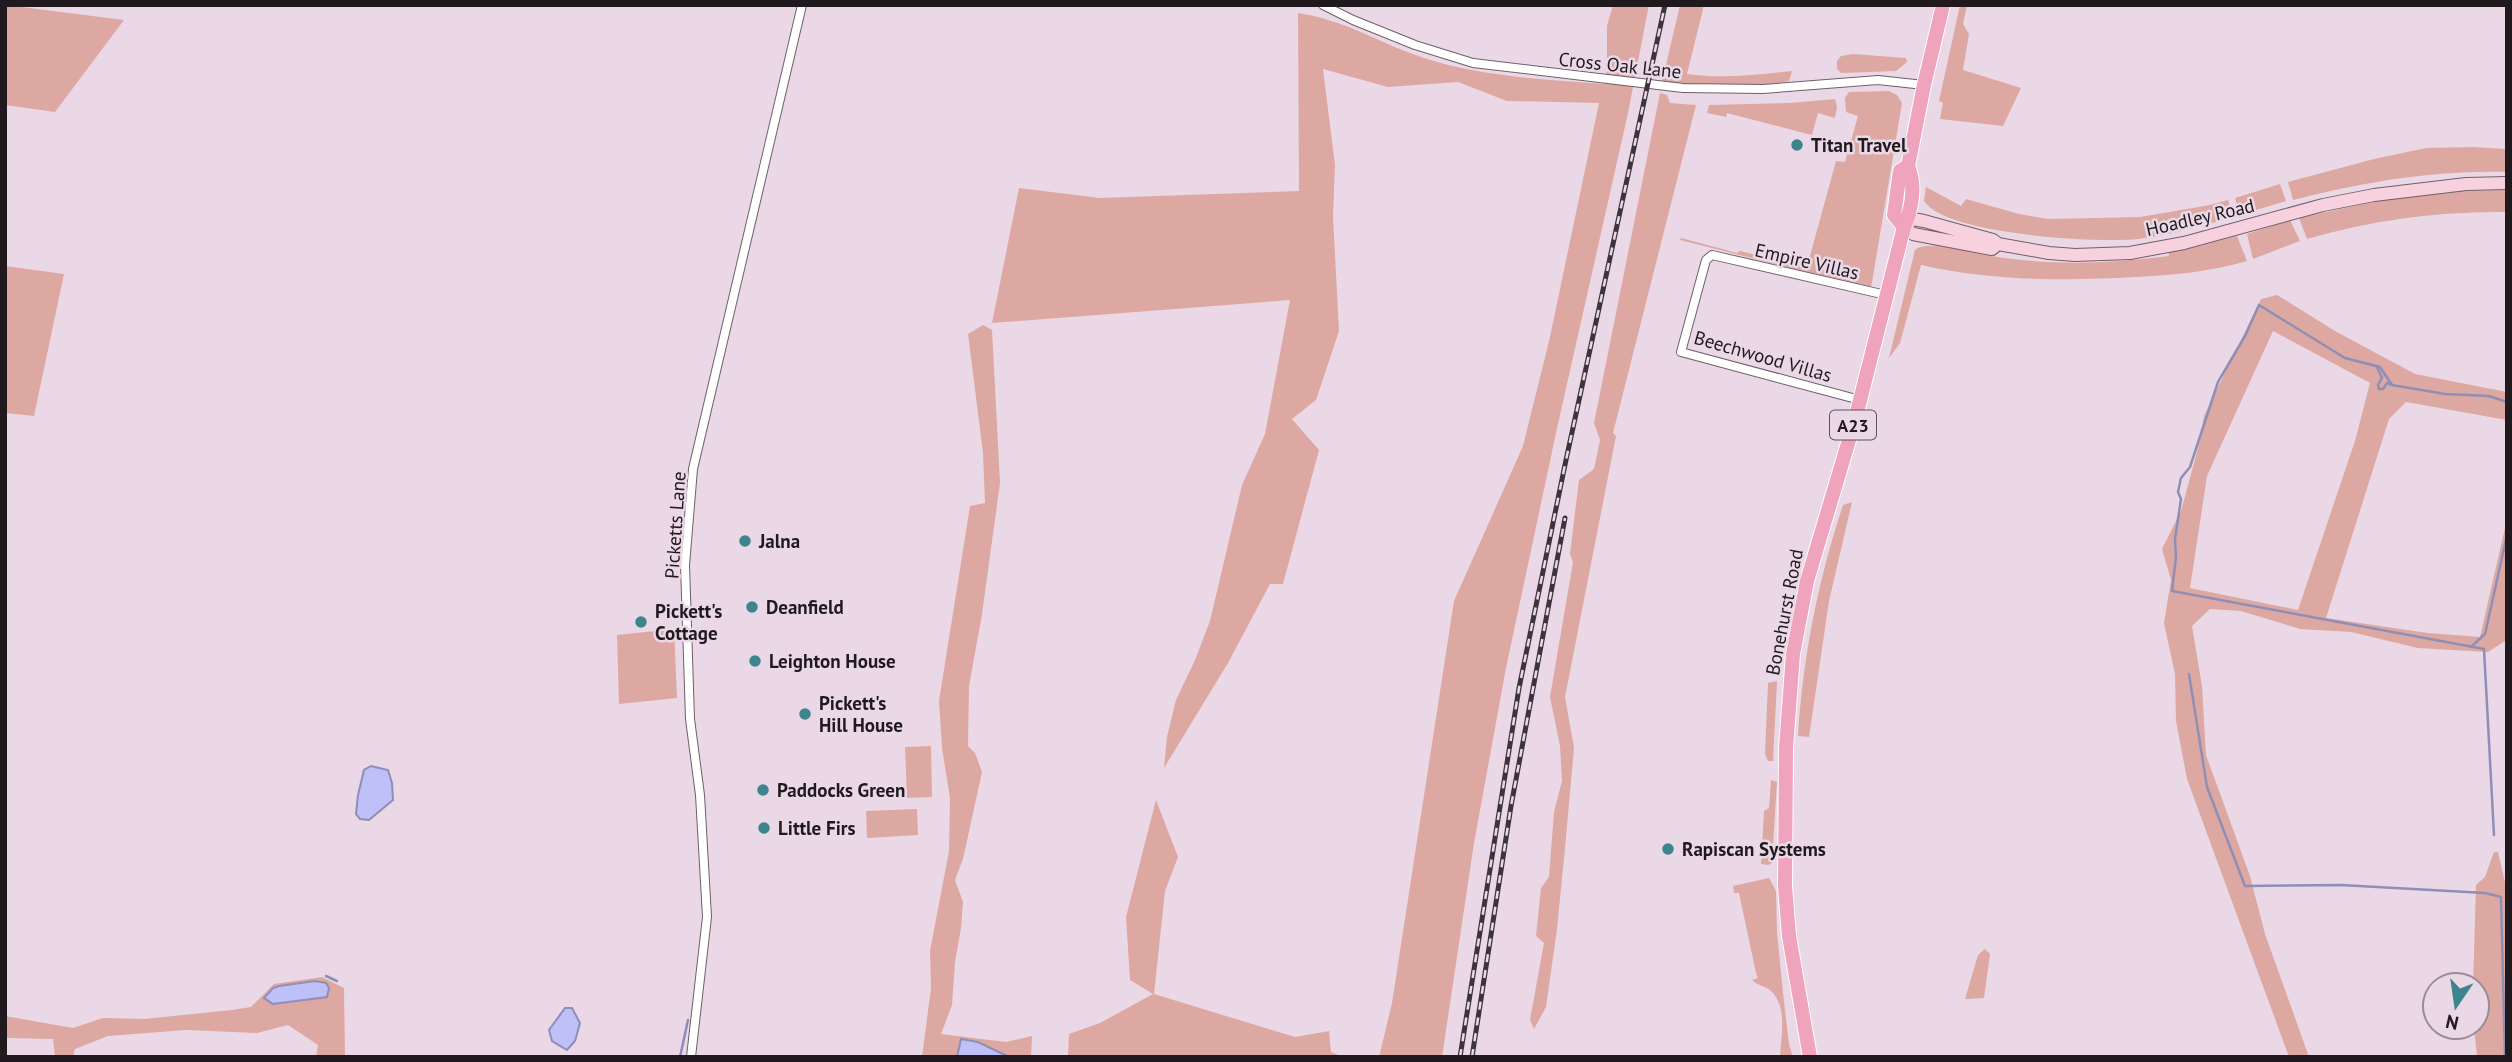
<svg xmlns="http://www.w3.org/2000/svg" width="2512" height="1062" font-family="'PT Sans',sans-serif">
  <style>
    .green { fill: #dca8a1; fill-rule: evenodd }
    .water { fill: #bec0f7; stroke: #8f8eb6; stroke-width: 2 }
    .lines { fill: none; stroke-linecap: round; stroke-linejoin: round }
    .stream { stroke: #8f8eb6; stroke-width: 2.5 }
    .street-casing { stroke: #6f5f6a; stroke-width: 10 }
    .secondary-casing { stroke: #6f5f6a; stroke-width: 14 }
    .primary-casing { stroke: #fff; stroke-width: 16 }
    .street { stroke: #fff; stroke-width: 8 }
    .secondary { stroke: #f7d1de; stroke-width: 12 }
    .primary { stroke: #efa3bd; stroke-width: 14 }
    .rail-casing { stroke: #3c343a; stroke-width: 5 }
    .rail { stroke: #ebd8e6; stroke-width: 2.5; stroke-dasharray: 8; stroke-linecap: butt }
    .poi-dot { fill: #3d858c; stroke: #ebd8e6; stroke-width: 2.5 }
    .labels { text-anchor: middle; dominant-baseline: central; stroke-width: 5; stroke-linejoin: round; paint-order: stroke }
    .shield { fill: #ebd8e6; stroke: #5d535b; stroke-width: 2 }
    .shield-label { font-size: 18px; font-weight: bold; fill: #201a1f }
    .street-label { font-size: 19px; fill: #201a1f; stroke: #ebd8e6 }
    .poi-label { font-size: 19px; font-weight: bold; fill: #201a1f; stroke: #ebd8e6; text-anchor: start }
  </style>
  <rect width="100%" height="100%" fill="#ebd8e6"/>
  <!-- green -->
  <g class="green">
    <polygon points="5,5 6,5 124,20 55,112 5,105"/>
    <path d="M1613,5H1649L1628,113L1556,433L1506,668L1474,843L1442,1057H1379L1392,1003L1454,601L1523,446L1550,337L1599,103L1507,101L1458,82L1388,87L1323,69L1335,165L1333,216L1339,331L1316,400L1292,419L1319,450L1283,584H1270L1228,663L1164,768L1167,737L1176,700L1195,660L1210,621L1242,485L1265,434L1290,300L992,323L1019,188L1100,198L1299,191L1298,13C1345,20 1379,43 1424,58C1482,77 1544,79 1604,84L1607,71V26Z"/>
    <path d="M1680,5H1704L1687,74C1723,79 1756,75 1792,71L1789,81L1772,84L1705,85L1662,82Z"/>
    <polygon points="1960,5 1967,5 1963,24 1969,34 1963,70 2021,88 2003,126 1940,119 1943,103 1939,101"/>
    <polygon points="1853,54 1906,58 1907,62 1896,71 1841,73 1837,69 1837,61 1841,56"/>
    <polygon points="1889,91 1897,95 1902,103 1871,288 1680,240 1681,238 1737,253 1740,251 1807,267 1836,161 1845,162 1858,116 1846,112 1845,98 1849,92"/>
    <polygon points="1660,93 1667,95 1670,103 1696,105 1613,433 1616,436 1565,697 1574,748 1565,848 1557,929 1546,1007 1534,1029 1530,1020 1544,943 1536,936 1541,888 1549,877 1554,812 1562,781 1560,746 1550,697 1573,562 1570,554 1579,480 1594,469 1600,440 1594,423"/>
    <polygon points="1835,99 1837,107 1835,118 1818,113 1812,135 1727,113 1726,117 1707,113 1709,105 1790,103"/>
    <path d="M2473,147L2507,149V172C2435,170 2363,182 2293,200L2288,182L2374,159L2426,148Z"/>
    <polygon points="2280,184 2286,201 2240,215 2235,198"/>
    <path d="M1926,187L1961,206L1966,199L2019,214L2048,219L2140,217L2210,205L2228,200L2233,217C2202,226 2170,235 2138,239C2098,243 1946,235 1924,201Z"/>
    <path d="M2507,190V212C2439,211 2372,220 2307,239L2299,218L2401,196L2458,191Z"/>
    <polygon points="2290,220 2300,241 2253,259 2247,234"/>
    <path d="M2237,236L2247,261C2210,272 2173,275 2135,277C2064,281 1991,281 1921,265L1900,343L1889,358L1915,250C1927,239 1969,252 1986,255C2047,266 2108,264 2169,256L2168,248L2180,251Z"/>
    <polygon points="5,266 64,274 34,416 5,413"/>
    <path d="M2277,295L2335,331L2415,374L2507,392V420L2406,402L2389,419L2326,618L2428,633L2480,637L2507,519V628L2505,641L2488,652L2418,648L2351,632L2300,629L2241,611L2210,609L2192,626L2202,686L2206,755L2250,876L2265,934L2309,1057H2289L2187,779L2176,721L2175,674L2164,623L2171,580L2162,549L2181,511L2200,441L2204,416L2261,299ZM2273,331L2370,383L2355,441L2298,610L2190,588L2207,476Z"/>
    <polygon points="983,325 992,330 1000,483 982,614 969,686 968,746 975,753 982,772 963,859 955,880 963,902 961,928 955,962 952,1005 941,1034 1006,1042 1032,1036 1031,1057 1009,1057 978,1042 961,1039 957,1057 922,1057 931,988 930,951 949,851 950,798 942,748 939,701 970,506 985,503 983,453 968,334"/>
    <path d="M1852,502L1829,601L1809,737L1798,736C1803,656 1818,581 1843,505Z"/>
    <polygon points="674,629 677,698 619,704 617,635"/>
    <polygon points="1777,681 1773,761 1768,761 1765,754 1768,683"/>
    <polygon points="931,746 932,797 907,798 905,747"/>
    <polygon points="1771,780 1777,782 1772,863 1768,865 1761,864 1764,811 1769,808"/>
    <polygon points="1156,800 1178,857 1165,891 1154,994 1295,1037 1329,1031 1331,1052 1343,1057 1068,1057 1069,1034 1100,1023 1153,994 1130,980 1126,917"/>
    <polygon points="917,809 918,835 867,838 866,811"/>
    <polygon points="2494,852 2498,852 2507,891 2507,1057 2477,1057 2474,1027 2477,1027 2477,985 2473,985 2476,885 2485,877"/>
    <path d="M1769,878L1776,891L1777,932L1783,993L1789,1044L1793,1057H1780C1781,1036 1788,1007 1771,991C1766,986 1758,986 1752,980L1758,978L1756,973L1739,893H1734L1733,886Z"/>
    <polygon points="1985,949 1990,954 1984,998 1965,999 1978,955"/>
    <polygon points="322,977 344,988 345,1057 316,1057 318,1045 288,1025 257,1033 186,1030 108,1036 75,1049 73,1057 55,1057 53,1039 5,1038 5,1016 73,1028 103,1018 144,1019 232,1010 251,1007 274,984"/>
  </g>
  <!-- water -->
  <g class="water">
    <polygon points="371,766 388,770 392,783 393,800 369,820 360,819 356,814 358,795 364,770"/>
    <polygon points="315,981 326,983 329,988 327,997 273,1004 264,998 273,988 279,986"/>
    <polygon points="565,1008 572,1008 580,1023 575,1041 567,1050 552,1041 549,1030"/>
    <polygon points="961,1039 978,1042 1009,1057 957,1057"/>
  </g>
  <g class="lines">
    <!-- stream -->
    <g class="stream">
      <polyline points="2377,367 2382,378 2378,385 2379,389 2383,389 2387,383 2392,385 2380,367 2345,358 2259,305 2245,336 2218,382 2190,467 2181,478 2178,492 2181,499 2175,539 2176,557 2172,591 2484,649 2494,835"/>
      <polyline points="2392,385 2445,394 2489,396 2507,402"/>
      <polyline points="2472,646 2485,634 2507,535"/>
      <polyline points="2189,674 2207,787 2245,886 2341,885 2485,893 2501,897 2505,1057"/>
      <polyline points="326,976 337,981"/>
      <polyline points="680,1057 688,1020"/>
    </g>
    <defs>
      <g id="street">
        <polyline points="1323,5 1353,20 1415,45 1473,63 1683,88 1763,89 1878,80 1924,85"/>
        <polyline points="1860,400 1681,352 1706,260 1712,255 1886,295"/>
        <polyline points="691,1057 707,917 700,795 690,719 685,565 693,469 802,5"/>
      </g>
      <polyline id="secondary" points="1998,244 1993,240 1924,221 1913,219 1904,227 1913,234 1992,249 1998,244 2049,253 2075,255 2130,253 2184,243 2323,205 2374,195 2466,184 2507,183"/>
      <g id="primary">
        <polyline points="1904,227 1894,215 1900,171 1908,166"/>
        <path d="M1810,1057L1789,936L1785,886L1786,748L1793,654L1807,581L1855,420L1904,227C1912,208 1916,186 1908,166L1924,85L1943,5"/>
      </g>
    </defs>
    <!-- street casing -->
    <use href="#street" class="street-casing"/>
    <!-- secondary casing -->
    <use href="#secondary" class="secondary-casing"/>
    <!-- primary casing -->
    <use href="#primary" class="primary-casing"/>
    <!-- street -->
    <use href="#street" class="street"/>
    <!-- secondary -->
    <use href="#secondary" class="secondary"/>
    <!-- primary -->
    <use href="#primary" class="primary"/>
    <defs>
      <g id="rail">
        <polyline points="1460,1057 1519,688 1566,460 1665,5"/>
        <polyline points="1472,1057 1511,806 1565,518"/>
      </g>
    </defs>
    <!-- rail casing -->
    <use href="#rail" class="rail-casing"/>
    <!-- rail -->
    <use href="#rail" class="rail"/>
  </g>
  <!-- markers -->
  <g class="poi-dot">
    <circle cx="1797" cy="145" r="7"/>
    <circle cx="745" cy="541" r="7"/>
    <circle cx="752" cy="607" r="7"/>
    <circle cx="641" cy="622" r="7"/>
    <circle cx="755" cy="661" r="7"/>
    <circle cx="805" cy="714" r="7"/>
    <circle cx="763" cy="790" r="7"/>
    <circle cx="764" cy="828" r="7"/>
    <circle cx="1668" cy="849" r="7"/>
  </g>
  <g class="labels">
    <!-- shield labels -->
    <rect class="shield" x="1830" y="410.5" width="46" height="29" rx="5"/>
    <g class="shield-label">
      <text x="1853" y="425">A23</text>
    </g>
    <!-- street labels -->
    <g class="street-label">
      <text transform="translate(1620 65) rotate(6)">Cross Oak Lane</text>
      <text transform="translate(2200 217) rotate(-13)">Hoadley Road</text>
      <text transform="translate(1807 261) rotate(13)">Empire Villas</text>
      <text transform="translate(1763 356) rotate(16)">Beechwood Villas</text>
      <text transform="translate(675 525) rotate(-86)">Picketts Lane</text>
      <text transform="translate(1784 612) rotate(-79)">Bonehurst Road</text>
    </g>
    <!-- poi labels -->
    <g class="poi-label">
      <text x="1811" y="145">Titan Travel</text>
      <text x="759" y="541">Jalna</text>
      <text x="766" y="607">Deanfield</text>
      <text x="655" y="611">Pickett's<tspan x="655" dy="22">Cottage</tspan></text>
      <text x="769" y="661">Leighton House</text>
      <text x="819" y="703">Pickett's<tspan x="819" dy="22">Hill House</tspan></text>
      <text x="777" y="790">Paddocks Green</text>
      <text x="778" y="828">Little Firs</text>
      <text x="1682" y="849">Rapiscan Systems</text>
    </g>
  </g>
  <!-- border -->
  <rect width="2512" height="1062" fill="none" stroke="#201a1f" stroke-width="14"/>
  <!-- north arrow -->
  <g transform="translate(2456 1006) rotate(193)"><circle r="33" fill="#ebd8e6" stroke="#9a8c96" stroke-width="2"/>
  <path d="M0-5L12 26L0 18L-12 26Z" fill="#3d858c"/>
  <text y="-10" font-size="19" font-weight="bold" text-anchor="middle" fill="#201a1f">N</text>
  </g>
</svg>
